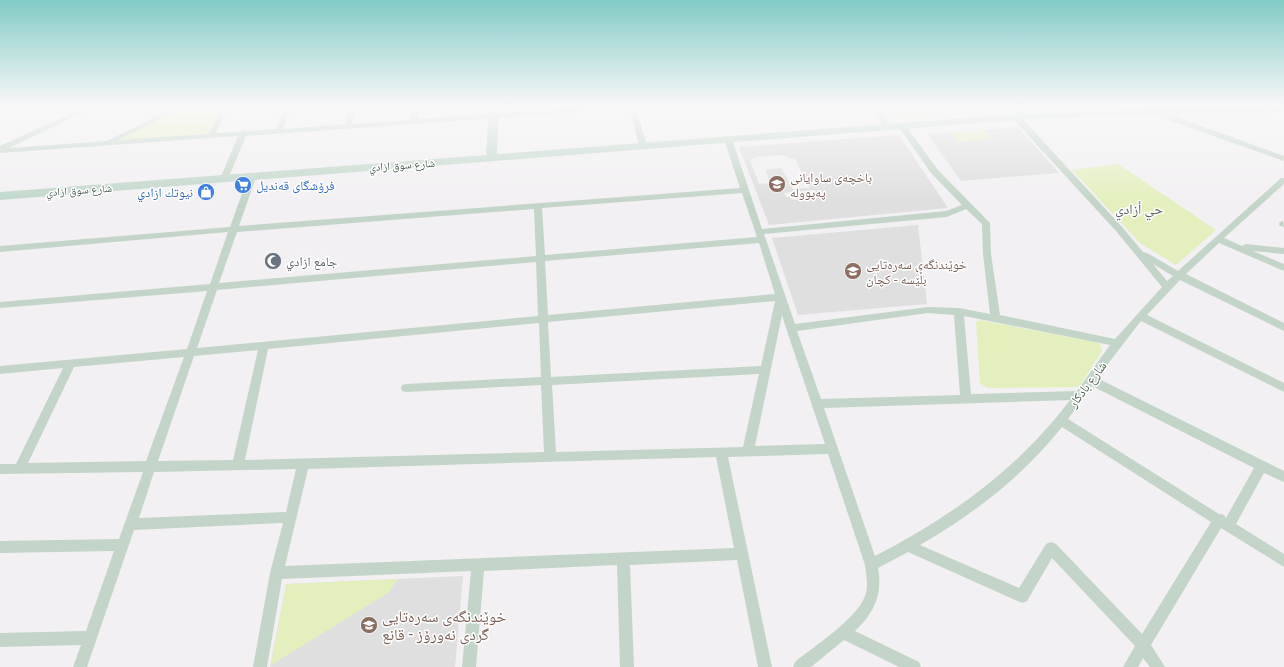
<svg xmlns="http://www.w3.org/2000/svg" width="1284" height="667" font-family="Ubuntu,'Noto Naskh Arabic',sans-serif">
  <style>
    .education { fill: #e0dfe0; fill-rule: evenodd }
    .green { fill: #e3f0be }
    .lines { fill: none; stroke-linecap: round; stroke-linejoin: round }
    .street { fill: #c3d5c8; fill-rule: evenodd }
    .secondary { fill: #c2d8cb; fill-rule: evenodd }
    .labels { text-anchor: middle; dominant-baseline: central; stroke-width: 3; stroke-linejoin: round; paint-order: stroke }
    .far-street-label { font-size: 11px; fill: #475d4f; stroke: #fff }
    .education-label { font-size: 13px; fill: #785e54; stroke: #fff; text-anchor: start }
    .shop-label { font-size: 13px; fill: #366cbe; stroke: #fff; text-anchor: start }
    .worship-label { font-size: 13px; fill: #5b616d; stroke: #fff; text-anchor: start }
    .street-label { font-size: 13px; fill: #475d4f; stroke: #fff }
    .neighbourhood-label { font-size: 14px; fill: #5c6560; stroke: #fff }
    .near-education-label { font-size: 16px; fill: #785e54; stroke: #fff; text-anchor: start }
  </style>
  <rect width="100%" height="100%" fill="#f2f0f2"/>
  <!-- education -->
  <g class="education">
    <polygon points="1018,127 1059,173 961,181 927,134"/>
    <path d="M899,135L948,208L769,225L739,147ZM781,155L796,160L809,188L793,189L781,168L765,170L771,183L759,184L750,160L755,157ZM813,190L817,198L792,200L790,197H786L784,193Z"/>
    <polygon points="918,225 927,304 798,315 772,238"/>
    <polygon points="463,576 455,667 270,667 286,584"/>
  </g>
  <!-- green -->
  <g class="green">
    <polygon points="187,107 222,107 207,134 115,141"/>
    <polygon points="884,107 925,107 932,117 893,120"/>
    <polygon points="985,130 991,137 989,137 990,139 959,142 952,133"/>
    <polygon points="1118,164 1216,230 1176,265 1140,243 1072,170"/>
    <polygon points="980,320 1100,343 1102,351 1079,387 987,388 980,383 976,322"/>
    <polygon points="398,579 388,593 271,665 286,584"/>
  </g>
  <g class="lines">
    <!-- street -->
    <g class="street">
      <polygon points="85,107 95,107 9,148 107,141 176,107 185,107 118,140 208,134 222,107 229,107 216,133 240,132 244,130 247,131 276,129 284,107 291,107 283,129 345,124 349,107 356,107 352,124 410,120 412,107 419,107 418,119 585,107 624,107 621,109 246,136 228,179 224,181 220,179 238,136 0,153 0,146"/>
      <polygon points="629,107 636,107 647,146 646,148 643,148 639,146"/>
      <polygon points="872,107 879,107 891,127 890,129 884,129"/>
      <polygon points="1012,107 1019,107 1028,116 1021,118"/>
      <polygon points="1084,107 1091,107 1097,113 1090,115"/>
      <polygon points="1151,110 1157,110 1284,156 1284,161 1151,114"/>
      <path d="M1013,115H1019L1122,227L1143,252L1147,253L1178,271L1281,178H1284V184L1224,238L1242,246L1246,244L1284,248V254L1253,251L1284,264V271L1219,243L1186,274L1284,323V331L1180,280L1147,315L1284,383V392L1141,321L1097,378L1284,471V482L1264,473L1236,524L1284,554V567L1221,528L1151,645L1165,667H1150L1143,658L1138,667H1123L1135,646L1052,558L1027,601L1022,603L908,552L878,568C883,594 874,613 855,631L919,662L921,667H899L844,640L811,667H793L795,662C814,646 857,619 865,596C869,586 866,575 865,565L828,454L728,457L772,667H758L737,560L630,565L634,667H620L617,565L484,571L476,667H462L471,571L282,579L267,667H253L270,573L283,523L134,530L87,667H73L81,645L0,647V633L86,631L114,551L0,553V541L119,539L143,472L0,474V464H16L63,368L0,374V366L187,349L207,291L0,308V302L210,284L228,232L0,252V246L230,227L248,177L252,175L256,177L239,226L740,188L724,139L728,137L732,139L762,229L946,211L962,205L931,173L898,126L902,124H905L937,169L990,223L991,254L1000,315L1115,339L1162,287L1116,231L1013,119ZM742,193L757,237L545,255L542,208ZM534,209L536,256L219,283L237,232ZM966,209L982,224L983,254L990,314L959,308L928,307L795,324L764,234L947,217ZM759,243L775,294L548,315L545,261ZM536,262L538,316L197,348L217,290ZM1153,264L1173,276L1167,281ZM775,301L761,366L551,377L548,322ZM928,313L954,315L960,395L821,399L797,331ZM782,315L786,328L825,444L755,446ZM964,316L1110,345L1077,391L971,394ZM539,323L541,377L406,384L402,385L401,388L402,391L406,392L541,385L544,452L245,460L268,349ZM258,350L233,460L158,461L194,356ZM184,357L146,461L28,463L74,367ZM759,374L743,447L556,452L552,385ZM1092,386L1254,468L1226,518L1224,515L1219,514L1068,419ZM1070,400C1017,470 952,516 875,556L824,408ZM1062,427L1211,522L1142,634L1056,544L1051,542L1046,544L1019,588L920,545C974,514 1023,476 1062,427ZM716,457L734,548L285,566L308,469ZM296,469L286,512L139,518L154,472Z"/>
      <polygon points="1283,221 1284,227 1280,226 1279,224 1280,222"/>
    </g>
    <!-- secondary -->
    <path class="secondary" d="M489,107H499L497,154L1016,114C1105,109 1195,107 1284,107V112L1093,116L1016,120L0,200V192L486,155Z"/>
  </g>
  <!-- sky -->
  <linearGradient id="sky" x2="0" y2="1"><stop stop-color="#83cbc5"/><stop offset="0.53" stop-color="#f9f8f9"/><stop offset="1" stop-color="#f9f8f9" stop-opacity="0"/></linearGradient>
  <rect width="1284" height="201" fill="url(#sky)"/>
  <!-- icons -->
  <defs>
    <symbol id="school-disc" viewBox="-11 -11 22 22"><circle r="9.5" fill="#8d6e63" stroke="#fff"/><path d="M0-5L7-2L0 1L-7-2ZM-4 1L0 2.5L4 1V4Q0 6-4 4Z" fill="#fff"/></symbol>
    <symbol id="supermarket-disc" viewBox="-11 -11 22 22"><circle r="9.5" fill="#3f7fe0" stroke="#fff"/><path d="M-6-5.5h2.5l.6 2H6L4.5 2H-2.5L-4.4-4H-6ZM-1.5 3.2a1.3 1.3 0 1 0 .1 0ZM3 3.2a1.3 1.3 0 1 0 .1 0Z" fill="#fff"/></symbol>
    <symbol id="shop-disc" viewBox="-11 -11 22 22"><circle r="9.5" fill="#3f7fe0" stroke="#fff"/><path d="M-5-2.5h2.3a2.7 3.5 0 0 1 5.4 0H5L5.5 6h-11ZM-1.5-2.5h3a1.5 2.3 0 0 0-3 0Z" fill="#fff"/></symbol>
    <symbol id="mosque-disc" viewBox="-11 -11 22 22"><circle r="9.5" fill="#6b7280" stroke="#fff"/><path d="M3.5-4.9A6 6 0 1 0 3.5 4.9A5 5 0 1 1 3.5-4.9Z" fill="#fff"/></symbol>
  </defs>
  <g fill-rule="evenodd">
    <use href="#school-disc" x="767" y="174" width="20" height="20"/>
    <use href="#supermarket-disc" x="233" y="175" width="20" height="20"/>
    <use href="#shop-disc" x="196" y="182" width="20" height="20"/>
    <use href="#mosque-disc" x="263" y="251" width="20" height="20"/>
    <use href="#school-disc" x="843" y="261" width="20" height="20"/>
    <use href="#school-disc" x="359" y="615" width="20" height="20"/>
  </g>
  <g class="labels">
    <!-- far-street labels -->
    <g class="far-street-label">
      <text transform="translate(402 165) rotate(-4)">شارع سوق ازادي</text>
      <text transform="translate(79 190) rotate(-4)">شارع سوق ازادي</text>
    </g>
    <!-- education labels -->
    <g class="education-label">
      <text x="790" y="177">باخچەی ساوایانی<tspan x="790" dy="15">پەپوولە</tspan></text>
      <text x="866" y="264">خوێندنگەی سەرەتایی<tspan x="866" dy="15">بڵێسە - کچان</tspan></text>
    </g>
    <!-- shop labels -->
    <g class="shop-label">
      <text x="256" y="185">فرۆشگای قەندیل</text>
      <text x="193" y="192" text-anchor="end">نيوتك ازادي</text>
    </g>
    <!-- worship labels -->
    <g class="worship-label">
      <text x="286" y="261">جامع ازادي</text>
    </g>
    <!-- street labels -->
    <g class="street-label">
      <text transform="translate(1087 384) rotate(-53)">شارع بادكار</text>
    </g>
    <!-- neighbourhood labels -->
    <g class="neighbourhood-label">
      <text x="1139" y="209">حي أزادي</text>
    </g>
    <!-- near-education labels -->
    <g class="near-education-label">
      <text x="382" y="616">خوێندنگەی سەرەتایی<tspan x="382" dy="18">گردی نەورۆز - قانع</tspan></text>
    </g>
  </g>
</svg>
